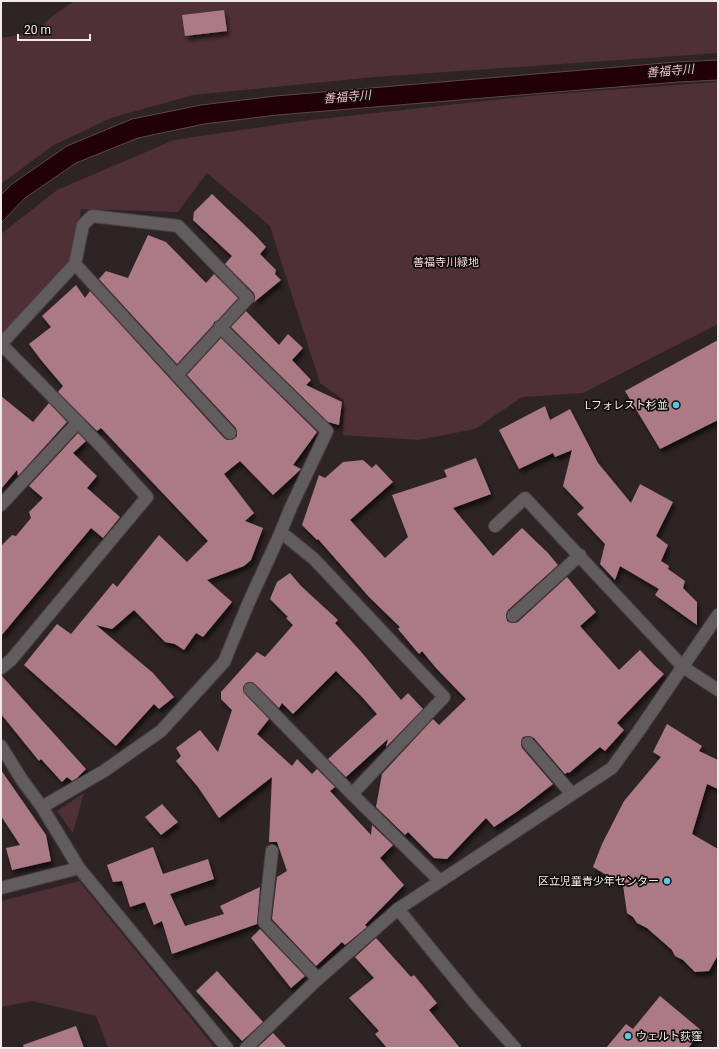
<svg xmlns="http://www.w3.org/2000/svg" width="719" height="1049" font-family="Roboto,'Noto Sans JP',sans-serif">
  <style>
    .green { fill: #4e3036 }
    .water { fill: #210009; stroke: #5f464d }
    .building { fill: #ab7a84; filter: url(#shadow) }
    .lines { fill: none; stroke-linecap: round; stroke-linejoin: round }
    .minor-casing { stroke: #494042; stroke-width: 14 }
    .minor { stroke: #615c5d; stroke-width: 12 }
    .poi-dot { fill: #58c9e3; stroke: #130f0f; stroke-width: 1.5 }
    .labels { text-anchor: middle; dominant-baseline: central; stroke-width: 3.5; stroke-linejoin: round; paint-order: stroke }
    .park-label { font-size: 11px; fill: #f5d4da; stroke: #130f0f }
    .poi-label { font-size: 11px; fill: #f1eaeb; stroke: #130f0f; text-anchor: end }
    .water-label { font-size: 12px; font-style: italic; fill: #febfcc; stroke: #130f0f }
  </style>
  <defs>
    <filter id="shadow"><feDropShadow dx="2.5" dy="4.5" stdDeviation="2" flood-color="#0009"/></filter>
  </defs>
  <rect width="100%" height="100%" fill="#2e2426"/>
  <!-- green -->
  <g class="green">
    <polygon points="74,1 718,1 718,53 375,77 193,95 111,118 52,146 1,184 1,38 36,32 50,18"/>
    <polygon points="718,82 718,324 583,393 522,397 475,429 419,440 343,435 344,400 320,383 270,226 207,173 178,212 81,209 72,262 1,343 1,234 57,190 174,140 302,121 540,95"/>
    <polygon points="84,793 73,833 57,811"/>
    <polygon points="79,881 215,1048 108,1048 96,1016 32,1001 1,1007 1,901"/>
  </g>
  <!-- water -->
  <polygon class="water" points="718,60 718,80 678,82 277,115 204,124 138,138 76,163 25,198 1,223 1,195 12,184 67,146 132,119 201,105 276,96 677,62"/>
  <!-- building -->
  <g class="building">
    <polygon points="224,10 227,31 185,36 182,15"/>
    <polygon points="212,194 257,237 266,247 260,254 276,270 275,274 281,280 253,303 255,299 255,296 254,293 225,264 232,256 193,220 194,212"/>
    <polygon points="148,235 166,242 206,283 214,274 238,298 218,320 214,322 213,325 177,364 99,279 106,271 128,278"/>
    <polygon points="76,285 85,298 90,291 224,438 227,440 231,440 235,438 237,436 237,432 236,428 187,375 221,338 317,432 293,465 301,469 273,495 240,461 224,474 254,513 245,521 263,528 251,560 244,566 207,580 232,602 203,637 196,633 184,650 175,644 165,642 134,610 112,629 96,625 153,673 174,697 159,709 154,704 116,746 24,665 57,624 71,634 113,583 117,587 159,535 187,562 208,541 101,428 97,431 58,392 63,386 41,360 29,344 51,327 42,316"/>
    <polygon points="246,311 279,345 288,334 303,348 292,360 311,380 306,385 342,402 339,425 328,422 231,327"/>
    <polygon points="718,340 718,420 660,449 625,391"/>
    <polygon points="1,396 33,422 49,403 67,422 18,476 17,470 1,489"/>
    <polygon points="545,406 550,420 570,409 598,463 631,503 640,484 673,502 656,536 668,545 661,561 669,566 668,569 685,581 683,588 697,602 697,625 655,595 659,589 620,566 615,580 600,564 605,544 577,514 584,508 563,486 572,450 555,457 553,453 519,469 499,430"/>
    <polygon points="78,433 86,441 73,453 97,476 87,488 120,517 103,538 91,528 1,636 1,546 12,535 16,536 31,518 29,512 43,498 29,486"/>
    <polygon points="476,458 491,494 453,508 493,556 522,528 548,553 558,565 508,610 506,614 506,617 507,621 511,623 515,623 518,622 567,577 596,612 580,626 619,670 640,650 655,666 664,674 617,723 624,730 605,751 600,747 569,773 568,772 565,774 534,738 530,736 527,736 523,737 521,741 521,745 522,748 553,784 518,811 494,827 486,818 447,859 434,858 408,832 405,835 376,807 382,774 433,719 439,725 466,699 436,668 422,651 419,654 398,629 400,627 369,597 318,539 317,540 302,525 319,475 325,478 343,462 363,460 372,468 376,464 393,482 350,520 385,558 408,537 392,495 447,477 444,470"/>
    <polygon points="290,573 301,586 338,620 335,623 363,654 401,700 408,693 423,709 386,747 388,739 346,777 328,759 377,714 362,697 336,671 293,714 282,703 279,708 255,684 252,682 248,682 245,684 243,687 243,690 245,694 269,719 257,734 292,766 297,759 312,774 317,769 335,787 330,791 371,835 372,825 393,845 380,858 404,885 365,925 367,927 345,945 342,942 316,966 272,919 277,877 287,871 277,842 269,842 272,777 219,818 198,787 176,761 181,756 176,748 200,730 218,752 232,710 221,699 221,692 257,652 265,657 293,625 286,618 288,617 270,599 277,582"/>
    <polygon points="1,675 86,769 77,778 72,781 67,777 62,782 41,759 39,761 1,714"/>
    <polygon points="667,724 702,746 699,751 718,760 718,789 707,784 692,834 718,849 718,955 709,971 695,972 683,960 675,956 672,950 647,928 637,923 633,917 627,913 623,885 593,867 602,844 624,801 661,757 653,752"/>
    <polygon points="1,770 46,835 51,861 12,870 6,848 20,845 1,816"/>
    <polygon points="162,804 178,822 161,835 145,817"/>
    <polygon points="153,847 163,874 208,859 214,879 170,894 185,926 224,914 220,906 260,887 257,924 172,954 162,921 154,925 145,902 130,907 122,881 113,882 107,865"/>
    <polygon points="260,929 305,976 291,988 251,938"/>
    <polygon points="376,938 411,977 414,975 437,1003 429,1010 460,1048 387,1048 375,1034 379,1031 349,998 374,978 355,957"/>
    <polygon points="217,971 263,1022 242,1041 196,991"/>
    <polygon points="660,996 702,1031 688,1048 606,1048 626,1024 633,1029"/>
    <polygon points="76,1026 84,1048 24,1048 23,1045"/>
    <polygon points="273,1033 287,1048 257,1048"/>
  </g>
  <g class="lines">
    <defs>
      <g id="minor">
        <polyline points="75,264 230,433"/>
        <polyline points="1,505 78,422"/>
        <polyline points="495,526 525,498 683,667 718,690"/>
        <polyline points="280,534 287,537 314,559 444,697 352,794 440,881"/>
        <polyline points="513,616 580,555"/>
        <polyline points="1,668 11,660 147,497 100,445 1,344 75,264 83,225 92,216 178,226 248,298 177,375"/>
        <polyline points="250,689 352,794"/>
        <polyline points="528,743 572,794"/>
        <polyline points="1,746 22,780 42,807 79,868 227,1048"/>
        <polyline points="42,807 104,771 161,731 224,662 248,604 280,534 291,507 327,431 220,327"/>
        <polyline points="272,851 264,922 318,979"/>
        <polyline points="1,888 79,868"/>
        <polyline points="398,909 474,1002 515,1048"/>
        <polyline points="246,1048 318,979 398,909 612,768 638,732 718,615"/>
      </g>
    </defs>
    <!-- minor casing -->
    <use href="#minor" class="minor-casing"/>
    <!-- minor -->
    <use href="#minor" class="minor"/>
  </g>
  <!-- markers -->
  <g class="poi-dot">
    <circle cx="676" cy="405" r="4"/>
    <circle cx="667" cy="881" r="4"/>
    <circle cx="628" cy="1036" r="4"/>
  </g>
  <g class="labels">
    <!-- park labels -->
    <g class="park-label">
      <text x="446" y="262">善福寺川緑地</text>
    </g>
    <!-- poi labels -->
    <g class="poi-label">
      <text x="668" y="405">Lフォレスト杉並</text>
      <text x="659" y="881">区立児童青少年センター</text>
      <text x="636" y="1036" text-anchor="start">ウェルト荻窪</text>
    </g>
    <!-- water labels -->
    <g class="water-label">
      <text transform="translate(670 71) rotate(-5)">善福寺川</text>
      <text transform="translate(347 97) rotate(-5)">善福寺川</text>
    </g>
  </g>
  <!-- border -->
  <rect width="719" height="1049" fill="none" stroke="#f1eaeb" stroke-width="4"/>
  <!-- scale -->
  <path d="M18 34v6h72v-6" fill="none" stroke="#f1eaeb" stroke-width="2"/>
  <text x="24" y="34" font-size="12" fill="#f1eaeb" stroke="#130f0f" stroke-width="3" paint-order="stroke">20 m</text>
</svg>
